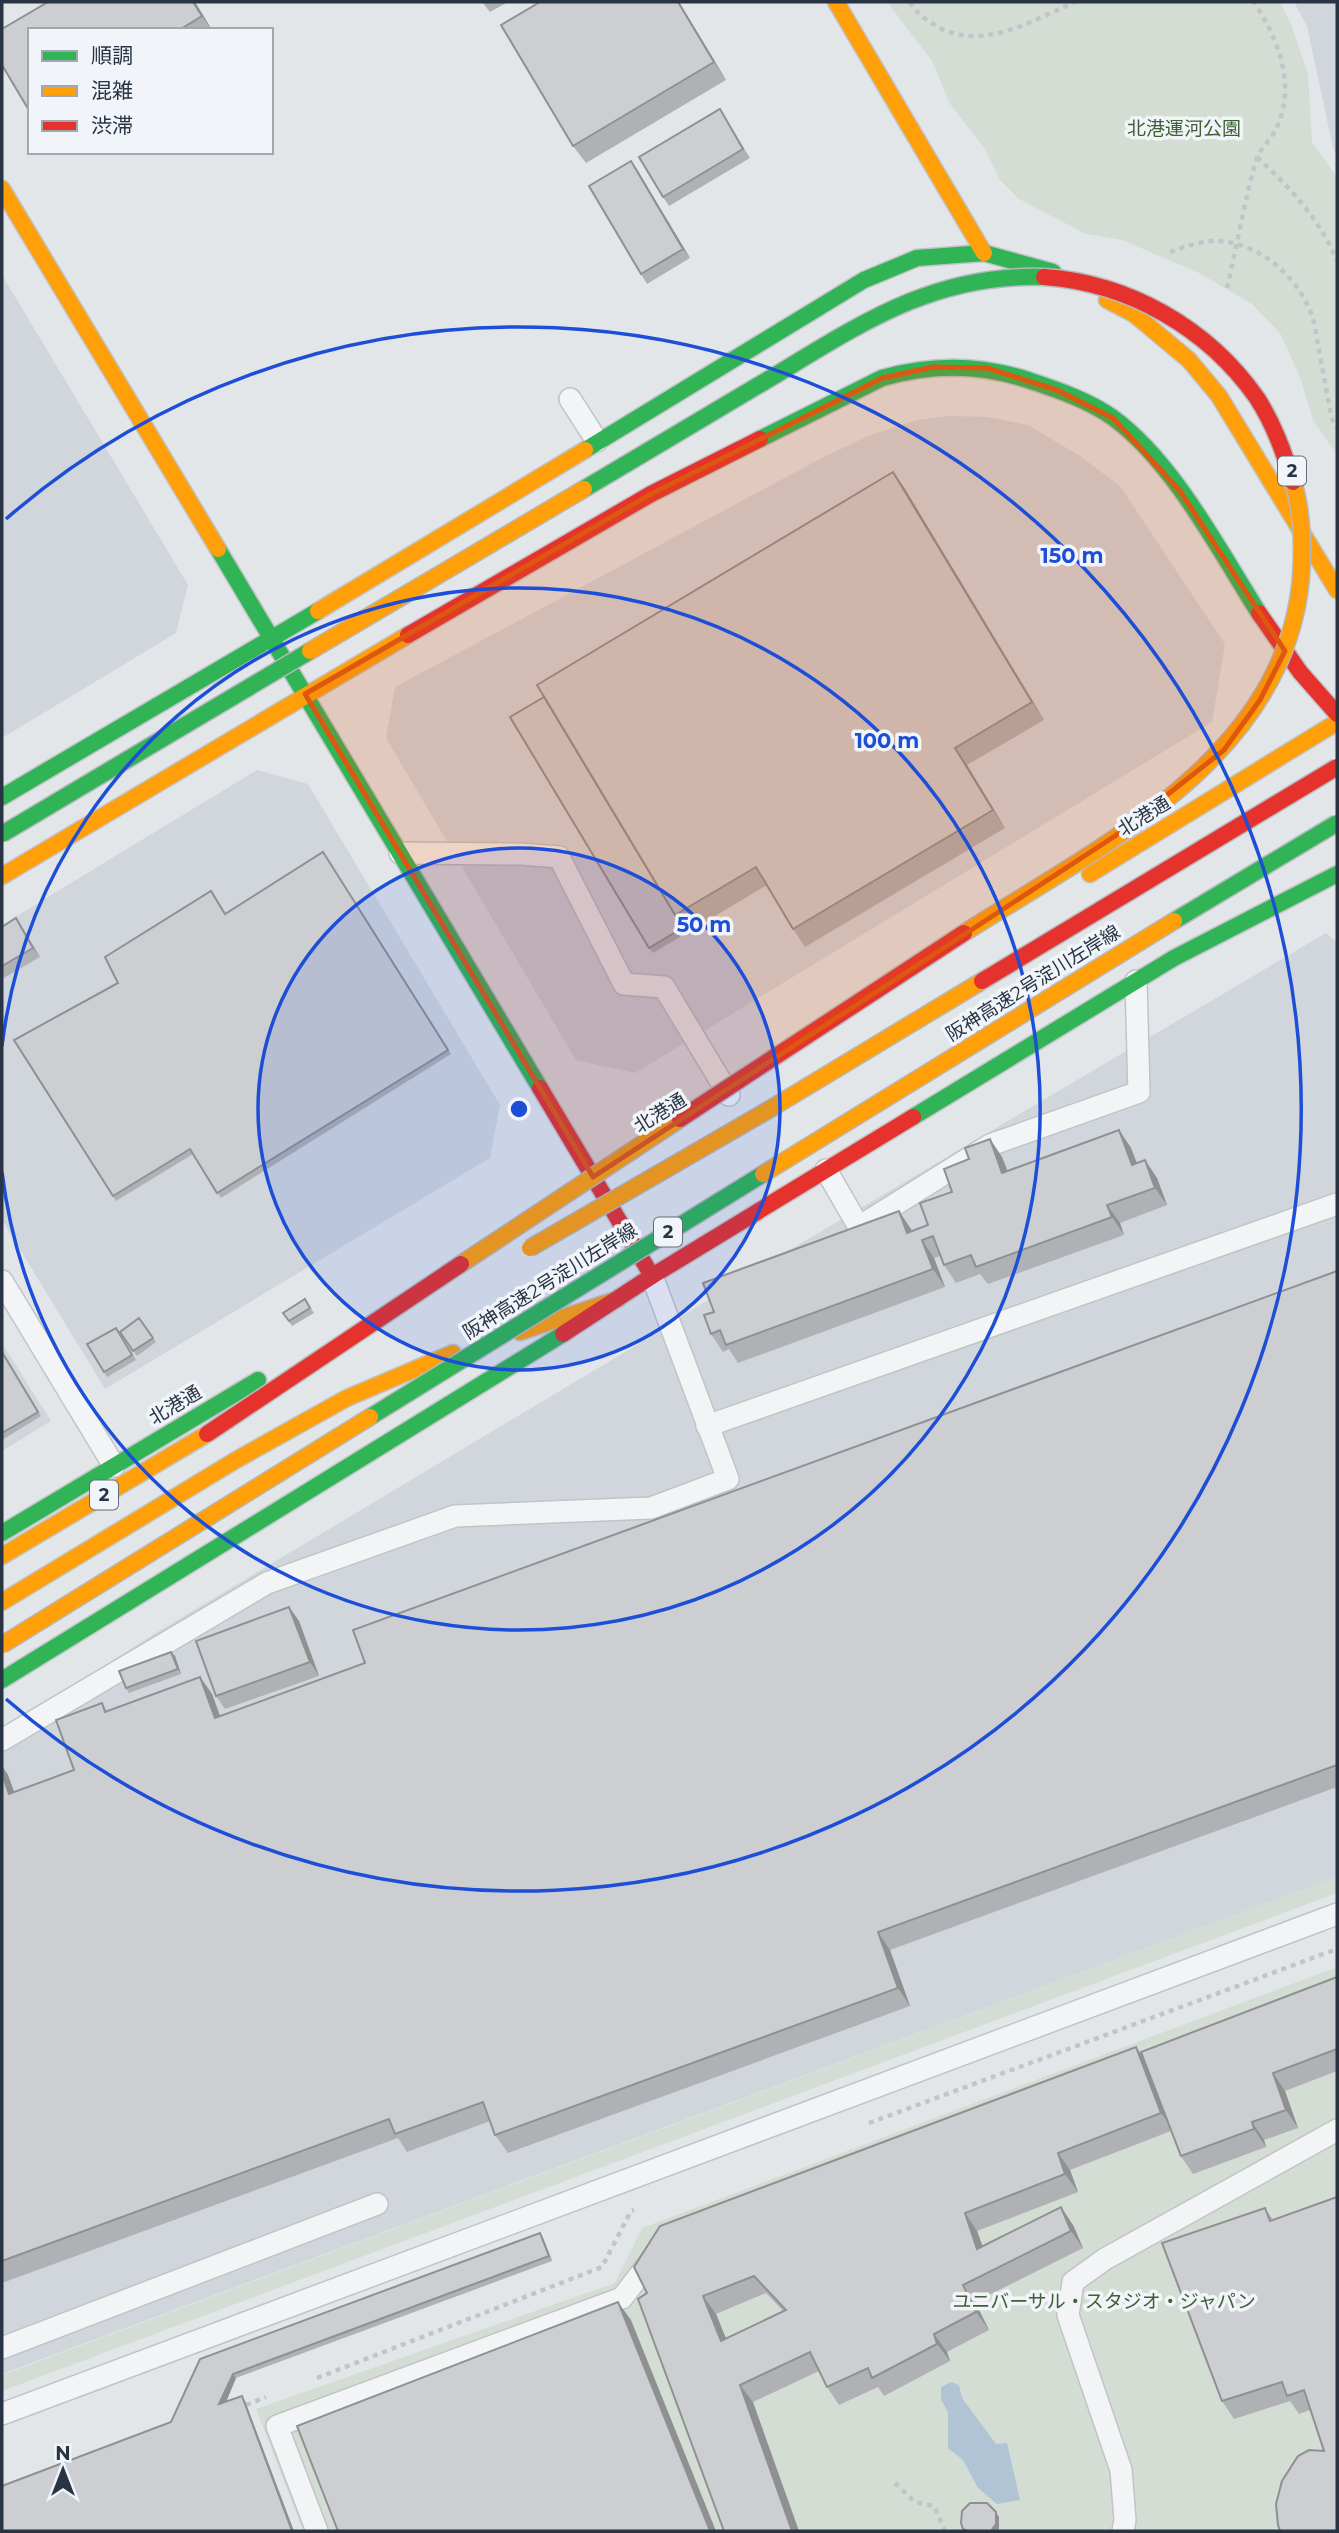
<svg xmlns="http://www.w3.org/2000/svg" width="1339" height="2533" font-family="Montserrat,'Noto Sans JP',sans-serif">
  <style>
    .built { fill: #d1d6dc }
    .green { fill: #d4ddd4 }
    .water { fill: #b0c4d5 }
    .lines { fill: none; stroke-linecap: round; stroke-linejoin: round }
    .lane-casing { stroke: #c1c4c7; stroke-width: 24 }
    .fast-casing { stroke: #c1c4c7; stroke-width: 19 }
    .slow-casing { stroke: #c1c4c7; stroke-width: 19 }
    .jam-casing { stroke: #c1c4c7; stroke-width: 19 }
    .path { stroke: #c1c4c8; stroke-width: 4.5; stroke-dasharray: 5 5; stroke-linecap: butt }
    .lane { stroke: #f3f4f5; stroke-width: 21 }
    .fast { stroke: #30b455; stroke-width: 16 }
    .slow { stroke: #ff9f0a; stroke-width: 16 }
    .jam { stroke: #e5322d; stroke-width: 16 }
    .fast-bridge-casing { stroke: #b5b9be; stroke-width: 19; stroke-linecap: butt }
    .slow-bridge-casing { stroke: #b5b9be; stroke-width: 19; stroke-linecap: butt }
    .jam-bridge-casing { stroke: #b5b9be; stroke-width: 19; stroke-linecap: butt }
    .fast-bridge { stroke: #30b455; stroke-width: 16 }
    .slow-bridge { stroke: #ff9f0a; stroke-width: 16 }
    .jam-bridge { stroke: #e5322d; stroke-width: 16 }
    .wall { fill: #afb1b4; fill-rule: evenodd }
    .shaded-wall { fill: #8f9092 }
    .building { fill: #ccced1; stroke: #8f9092; stroke-width: 2; fill-rule: evenodd }
    .marked { fill: #de570f; fill-opacity: 0.2; stroke: #de570f; stroke-width: 5; stroke-linejoin: round }
    .ring { fill: none; stroke: #1d4ed8; stroke-width: 3.5 }
    .labels { text-anchor: middle; dominant-baseline: central; stroke-width: 7; stroke-linejoin: round; paint-order: stroke }
    .shield { fill: #f1f4f8; stroke: #646e7a; stroke-width: 2 }
    .shield-label { font-size: 18px; font-weight: bold; fill: #283444 }
    .park-label { font-size: 19px; fill: #3f6035; stroke: #f1f4f8 }
    .street-label { font-size: 19px; fill: #283444; stroke: #f1f4f8 }
    .centre { fill: #1d4ed8; stroke: #f1f4f8; stroke-width: 3.5 }
    .ring-label { font-size: 21px; text-anchor: middle; font-weight: bold; fill: #1d4ed8; stroke: #f1f4f8; stroke-width: 7; stroke-linejoin: round; paint-order: stroke }
  </style>
  <rect width="100%" height="100%" fill="#e3e6e9"/>
  <!-- built -->
  <g class="built">
    <polygon points="1294,2 1337,2 1337,156 1333,148 1307,26"/>
    <polygon points="2,275 188,585 176,633 2,738"/>
    <polygon points="949,416 987,417 1028,425 1080,456 1120,486 1225,644 1212,722 635,1073 576,1060 386,738 395,687 820,459 868,436 917,420"/>
    <polygon points="257,770 308,784 500,1105 490,1158 105,1389 2,1220 2,925"/>
    <polygon points="1326,933 1337,942 1337,1877 2,2374 2,1731 159,1631 635,1346 747,1275"/>
    <polygon points="2,1343 51,1421 2,1451"/>
  </g>
  <!-- green -->
  <g class="green">
    <polygon points="887,2 1280,2 1291,24 1308,74 1312,142 1337,177 1337,455 1313,420 1300,377 1280,333 1252,304 1199,273 1122,240 1086,234 1019,199 1000,180 985,149 950,104 932,61"/>
    <polygon points="1337,1877 1337,1893 2,2391 2,2375"/>
    <polygon points="1337,1967 1337,2531 303,2531 256,2409 615,2283 642,2228"/>
  </g>
  <!-- water -->
  <polygon class="water" points="951,2382 959,2385 962,2398 996,2444 1007,2443 1020,2500 997,2504 978,2488 963,2460 948,2448 948,2412 941,2400 941,2387"/>
  <g class="lines">
    <defs>
      <g id="lane">
        <polyline points="570,399 597,441"/>
        <polyline points="400,853 520,854 559,857 624,984 664,987 729,1095"/>
        <polyline points="826,1170 859,1227 990,1145 1139,1092 1136,981"/>
        <polyline points="2,1281 114,1466"/>
        <polyline points="707,1426 1337,1204"/>
        <polyline points="2,1740 267,1583 455,1516 651,1508 728,1479 652,1276"/>
        <polyline points="2,2348 377,2204"/>
        <polyline points="2,2414 1337,1914"/>
        <polyline points="317,2531 277,2426 622,2298 656,2254"/>
        <polyline points="1123,2531 1125,2520 1121,2470 1068,2315 1073,2282 1105,2259 1337,2130"/>
      </g>
      <g id="fast">
        <path d="M760,439L882,378C934,363 983,364 1034,382C1061,391 1089,401 1112,417C1173,461 1219,550 1259,613"/>
        <polyline points="585,450 864,280 917,258 984,253 1053,272"/>
        <polyline points="218,549 540,1088"/>
        <polyline points="2,797 318,611"/>
        <polyline points="913,1117 1174,958 1337,874"/>
        <polyline points="2,1533 258,1380"/>
        <polyline points="2,1680 563,1334"/>
      </g>
      <g id="slow">
        <polyline points="836,2 984,253"/>
        <polyline points="2,189 218,549"/>
        <polyline points="1107,300 1134,314 1189,360 1219,396 1337,590"/>
        <polyline points="318,611 585,450"/>
        <polyline points="1090,874 1337,722"/>
        <polyline points="2,876 408,635"/>
        <polyline points="520,1332 618,1299"/>
        <polyline points="2,1556 207,1434"/>
        <polyline points="2,1602 236,1460 347,1398 453,1353"/>
      </g>
      <g id="jam">
        <polyline points="1259,613 1300,672 1337,714"/>
        <polyline points="408,635 651,494 760,439"/>
        <polyline points="540,1088 652,1276"/>
        <polyline points="563,1334 652,1276 913,1117"/>
      </g>
    </defs>
    <!-- lane casing -->
    <use href="#lane" class="lane-casing"/>
    <!-- fast casing -->
    <use href="#fast" class="fast-casing"/>
    <!-- slow casing -->
    <use href="#slow" class="slow-casing"/>
    <!-- jam casing -->
    <use href="#jam" class="jam-casing"/>
    <!-- path -->
    <g class="path">
      <path d="M910,2C916,12 922,17 933,24C979,54 1031,21 1075,2"/>
      <path d="M1257,157C1291,189 1320,219 1337,261"/>
      <path d="M1170,252C1184,247 1197,242 1212,241C1256,240 1296,274 1311,313C1315,323 1316,335 1318,345C1323,370 1327,395 1332,419L1337,428"/>
      <path d="M1227,288C1237,246 1244,202 1256,161C1259,149 1271,140 1276,129C1297,85 1278,39 1254,2"/>
      <polyline points="869,2123 1337,1949"/>
      <polyline points="317,2378 602,2267 631,2211 634,2210"/>
      <polyline points="246,2405 266,2397"/>
      <polyline points="895,2483 915,2502 934,2506 945,2531"/>
    </g>
    <!-- lane -->
    <use href="#lane" class="lane"/>
    <!-- fast -->
    <use href="#fast" class="fast"/>
    <!-- slow -->
    <use href="#slow" class="slow"/>
    <!-- jam -->
    <use href="#jam" class="jam"/>
    <defs>
      <g id="fast-bridge">
        <path d="M584,489C644,453 704,418 764,382C856,327 931,273 1044,277"/>
        <polyline points="2,834 310,651"/>
        <polyline points="1174,921 1337,823"/>
        <polyline points="370,1417 763,1174"/>
      </g>
      <g id="slow-bridge">
        <polyline points="310,651 584,489"/>
        <path d="M964,933C1099,847 1286,758 1301,577C1303,546 1303,513 1293,482"/>
        <polyline points="763,1174 1174,921"/>
        <polyline points="530,1248 765,1112 982,981"/>
        <polyline points="461,1264 680,1119"/>
        <polyline points="2,1645 370,1417"/>
      </g>
      <g id="jam-bridge">
        <path d="M1044,277C1129,283 1208,328 1257,398C1274,424 1284,453 1293,482"/>
        <polyline points="982,981 1337,767"/>
        <polyline points="680,1119 964,933"/>
        <polyline points="207,1434 461,1264"/>
      </g>
    </defs>
    <!-- fast-bridge casing -->
    <use href="#fast-bridge" class="fast-bridge-casing"/>
    <!-- slow-bridge casing -->
    <use href="#slow-bridge" class="slow-bridge-casing"/>
    <!-- jam-bridge casing -->
    <use href="#jam-bridge" class="jam-bridge-casing"/>
    <!-- fast-bridge -->
    <use href="#fast-bridge" class="fast-bridge"/>
    <!-- slow-bridge -->
    <use href="#slow-bridge" class="slow-bridge"/>
    <!-- jam-bridge -->
    <use href="#jam-bridge" class="jam-bridge"/>
  </g>
  <!-- wall -->
  <g class="wall">
    <polygon points="195,2 212,30 30,30"/>
    <polygon points="482,2 508,2 490,12"/>
    <polygon points="679,2 726,80 586,163 573,146"/>
    <polygon points="720,109 750,158 669,206 663,197"/>
    <polygon points="631,161 690,258 647,284 641,274"/>
    <polygon points="893,472 905,489 1044,720 967,765 1005,828 805,947 793,929 767,885 653,953 649,948 544,697"/>
    <polygon points="323,852 451,1054 221,1198 193,1154 116,1201 14,1040 118,983"/>
    <polygon points="2,927 22,928 40,957 2,979"/>
    <polygon points="1119,1130 1131,1148 1137,1163 1145,1160 1157,1178 1167,1205 1120,1223 1124,1235 988,1284 980,1274 956,1283 944,1265 940,1256 934,1258 945,1287 738,1363 729,1349 723,1352 711,1334 911,1229 912,1231 928,1225 952,1192 969,1159 990,1139 1002,1157 1008,1171"/>
    <polygon points="1337,1271 1337,1787 890,1950 910,2006 508,2153 495,2135 490,2121 407,2152 398,2138 2,2283 2,1766 8,1775 14,1792 74,1770 102,1703 107,1711 200,1677 212,1694 220,1716 365,1663"/>
    <polygon points="305,1300 314,1313 292,1326 283,1313"/>
    <polygon points="139,1318 156,1342 137,1356 120,1332"/>
    <polygon points="116,1328 136,1360 107,1377 104,1372"/>
    <polygon points="2,1352 41,1416 2,1440"/>
    <polygon points="289,1607 299,1621 319,1676 225,1709 216,1696"/>
    <polygon points="171,1652 175,1656 181,1674 129,1693 126,1688"/>
    <path d="M1337,1977V2071L1285,2091L1298,2128L1264,2140L1266,2147L1193,2174L1181,2156L1171,2131L1070,2170L1078,2192L977,2231L983,2247L1073,2225L1083,2248L975,2302L989,2330L947,2352L950,2361L884,2396L878,2387L839,2405L827,2387L819,2371L753,2402L647,2293L1136,2047L1143,2058ZM766,2293L783,2311L726,2339L716,2314Z"/>
    <polygon points="1265,2208 1273,2220 1324,2451 1310,2410 1299,2414 1290,2401 1234,2419 1222,2401"/>
    <polygon points="543,2238 552,2261 236,2378 226,2402 245,2401 171,2422 200,2359"/>
  </g>
  <!-- shaded-wall -->
  <g class="shaded-wall">
    <polygon points="193,2 195,2 212,30 202,16"/>
    <polygon points="678,2 679,2 726,80 714,62"/>
    <polygon points="631,161 638,171 690,258 683,249"/>
    <polygon points="893,472 905,489 1044,720 1032,702"/>
    <polygon points="955,748 967,765 1005,828 993,810"/>
    <polygon points="16,918 22,928 40,957 33,948"/>
    <polygon points="1119,1130 1131,1148 1144,1183 1132,1165"/>
    <polygon points="990,1139 1002,1157 1015,1191 1002,1173"/>
    <polygon points="1145,1160 1157,1178 1167,1205 1155,1188"/>
    <polygon points="1107,1205 1120,1223 1124,1235 1112,1217"/>
    <polygon points="899,1211 911,1229 919,1250 907,1233"/>
    <polygon points="922,1240 934,1258 945,1287 933,1269"/>
    <polygon points="289,1607 299,1621 319,1676 310,1662"/>
    <polygon points="171,1652 175,1656 181,1674 178,1669"/>
    <polygon points="200,1677 212,1694 227,1735 215,1718"/>
    <polygon points="2,1766 8,1775 21,1811 9,1794 2,1774"/>
    <polygon points="878,1932 890,1950 910,2006 898,1988"/>
    <polygon points="1136,2047 1148,2064 1174,2130 1161,2113"/>
    <polygon points="1273,2073 1285,2091 1298,2128 1286,2110"/>
    <polygon points="1252,2122 1264,2140 1266,2147 1254,2129"/>
    <polygon points="1058,2153 1070,2170 1078,2192 1065,2174"/>
    <polygon points="1061,2207 1073,2225 1083,2248 1071,2231"/>
    <polygon points="965,2213 977,2231 990,2267 977,2249"/>
    <polygon points="540,2233 543,2238 552,2261 549,2256"/>
    <polygon points="963,2285 975,2302 989,2330 976,2312"/>
    <polygon points="703,2296 716,2314 734,2358 721,2341"/>
    <polygon points="618,2302 631,2320 716,2531 710,2531"/>
    <polygon points="934,2334 947,2352 950,2361 937,2344"/>
    <polygon points="233,2374 236,2378 223,2409 219,2404"/>
    <polygon points="740,2385 753,2402 799,2531 792,2531"/>
    <polygon points="242,2396 245,2401 294,2531 292,2531"/>
    <polygon points="996,2512 999,2517 999,2529 998,2531 991,2531"/>
  </g>
  <!-- building -->
  <g class="building">
    <polygon points="48,2 193,2 202,16 179,30 30,30 30,112 2,65 2,29"/>
    <polygon points="540,2 678,2 714,62 573,146 501,25"/>
    <polygon points="720,109 743,149 663,197 639,157"/>
    <polygon points="631,161 683,249 641,274 589,186"/>
    <polygon points="893,472 1032,702 955,748 993,810 793,929 756,867 675,915 537,685"/>
    <polygon points="544,697 675,915 684,927 649,948 510,717"/>
    <polygon points="323,852 448,1050 217,1193 190,1149 113,1196 14,1040 118,983 105,957 211,891 225,914"/>
    <polygon points="16,918 33,948 2,966 2,927"/>
    <polygon points="1119,1130 1132,1165 1145,1160 1155,1188 1107,1205 1112,1217 976,1267 971,1255 944,1265 933,1236 922,1240 933,1269 726,1345 720,1330 711,1334 704,1315 714,1312 703,1283 899,1211 907,1233 928,1225 920,1203 952,1192 944,1169 969,1159 965,1148 990,1139 1002,1173"/>
    <polygon points="1337,1271 1337,1765 878,1932 898,1988 495,2135 483,2102 395,2134 389,2119 2,2261 2,1774 9,1794 74,1770 56,1720 102,1703 105,1712 200,1677 215,1718 365,1663 353,1630"/>
    <polygon points="305,1299 310,1308 289,1321 283,1313"/>
    <polygon points="139,1318 153,1338 133,1351 120,1332"/>
    <polygon points="116,1328 132,1355 104,1372 87,1344"/>
    <polygon points="2,1352 38,1412 2,1433"/>
    <polygon points="289,1607 310,1662 216,1696 196,1641"/>
    <polygon points="171,1652 178,1669 126,1688 119,1671"/>
    <polygon points="1337,1977 1337,2049 1273,2073 1286,2110 1252,2122 1254,2129 1181,2156 1141,2052"/>
    <path d="M1136,2047L1161,2113L1058,2153L1065,2174L965,2213L977,2249L1061,2207L1071,2231L963,2285L976,2312L934,2334L937,2344L872,2378L868,2368L827,2387L810,2352L740,2385L792,2531H724L638,2299L647,2293L634,2267L660,2226ZM754,2276L786,2310L721,2341L703,2296Z"/>
    <polygon points="1337,2197 1337,2531 1280,2531 1278,2525 1276,2504 1282,2481 1298,2456 1309,2450 1324,2451 1304,2390 1287,2396 1282,2382 1222,2401 1162,2243 1265,2208 1270,2221"/>
    <polygon points="540,2233 549,2256 233,2374 219,2404 242,2396 292,2531 2,2531 2,2486 171,2422 200,2359"/>
    <polygon points="618,2302 710,2531 338,2531 297,2426"/>
    <polygon points="970,2503 987,2503 996,2512 996,2524 991,2531 968,2531 963,2529 961,2523 962,2511"/>
  </g>
  <!-- marked area -->
  <path class="marked" d="M933,367L987,368L1057,390L1113,418L1180,491L1285,651L1260,700L1224,750L1115,836L593,1177L305,694L651,494L882,378Z"/>
  <!-- distance rings -->
  <circle cx="519" cy="1109" r="261" fill="#1d4ed8" fill-opacity=".12"/>
  <g class="ring">
    <circle cx="519" cy="1109" r="261"/>
    <path d="M2 1046A521 521 0 1 1 2 1172"/>
    <path d="M6 519A782 782 0 1 1 6 1699"/>
  </g>
  <g class="labels">
    <!-- shield labels -->
    <g class="shield">
      <rect x="1278" y="456.5" width="28" height="29" rx="5"/>
      <rect x="654" y="1217.5" width="28" height="29" rx="5"/>
      <rect x="90" y="1480.5" width="28" height="29" rx="5"/>
    </g>
    <g class="shield-label">
      <text x="1292" y="471">2</text>
      <text x="668" y="1232">2</text>
      <text x="104" y="1495">2</text>
    </g>
    <!-- park labels -->
    <g class="park-label">
      <text x="1184" y="128">北港運河公園</text>
      <text x="1104" y="2301">ユニバーサル・スタジオ・ジャパン</text>
    </g>
    <!-- street labels -->
    <g class="street-label">
      <text transform="translate(1144 816) rotate(-32)">北港通</text>
      <text transform="translate(1033 983) rotate(-32)">阪神高速2号淀川左岸線</text>
      <text transform="translate(660 1113) rotate(-32)">北港通</text>
      <text transform="translate(550 1281) rotate(-32)">阪神高速2号淀川左岸線</text>
      <text transform="translate(175 1405) rotate(-31)">北港通</text>
    </g>
  </g>
  <circle cx="519" cy="1109" r="10" class="centre"/>
  <g class="ring-label">
    <text x="1072" y="563">150 m</text>
    <text x="887" y="748">100 m</text>
    <text x="704" y="932">50 m</text>
  </g>
  <!-- border -->
  <rect width="1339" height="2533" fill="none" stroke="#283444" stroke-width="7"/>
  <!-- legend -->
  <rect x="28" y="28" width="245" height="126" fill="#f1f4f8" stroke="#a1a7b0" stroke-width="2"/>
  <rect x="42" y="51" width="35" height="10" fill="#30b455" stroke="#a1a7b0" stroke-width="2"/>
  <text x="91" y="63" font-size="21" fill="#283444">順調</text>
  <rect x="42" y="86" width="35" height="10" fill="#ff9f0a" stroke="#a1a7b0" stroke-width="2"/>
  <text x="91" y="98" font-size="21" fill="#283444">混雑</text>
  <rect x="42" y="121" width="35" height="10" fill="#e5322d" stroke="#a1a7b0" stroke-width="2"/>
  <text x="91" y="133" font-size="21" fill="#283444">渋滞</text>
  <!-- north arrow -->
  <g transform="translate(63 2470)" stroke="#f1f4f8" stroke-width="5" paint-order="stroke">
  <path d="M0-5L12 26L0 18L-12 26Z" fill="#283444"/>
  <text y="-10" font-size="19" font-weight="bold" text-anchor="middle" fill="#283444">N</text>
  </g>
</svg>
